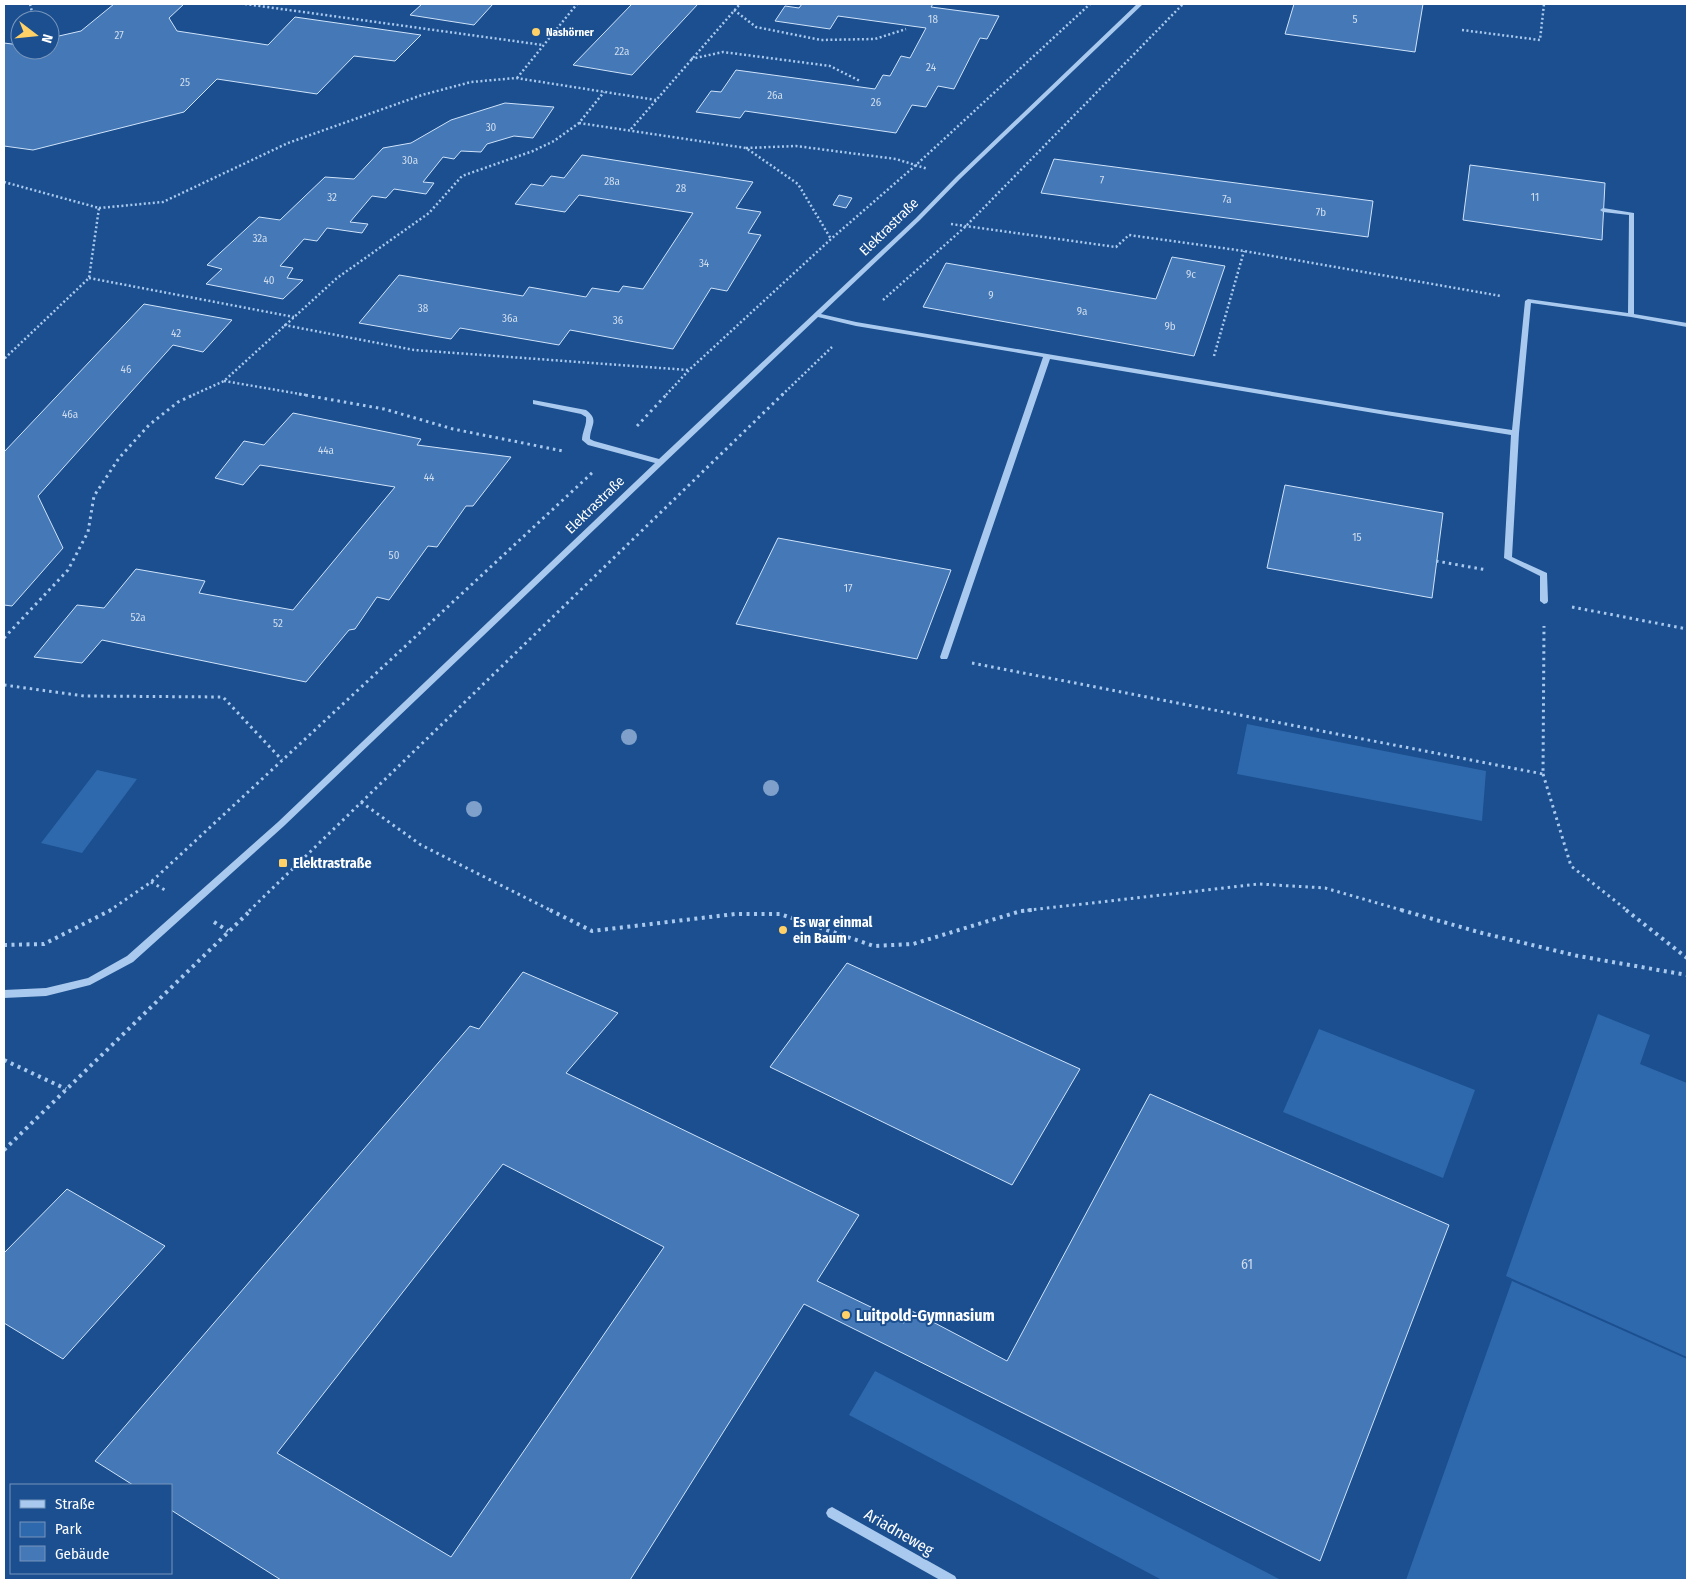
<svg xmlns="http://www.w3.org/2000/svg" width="1691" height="1584" font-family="'Fira Sans Condensed',sans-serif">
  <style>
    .green { fill: #2e69ad }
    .building { fill: #4478b7; stroke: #cfe3fa; fill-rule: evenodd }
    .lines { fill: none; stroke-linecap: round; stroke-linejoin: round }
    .path-far2 { stroke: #a9c9ee; stroke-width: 2.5; stroke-dasharray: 2 2.5; stroke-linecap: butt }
    .path-far1 { stroke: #a9c9ee; stroke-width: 3; stroke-dasharray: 2.5 4; stroke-linecap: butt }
    .path { stroke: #a9c9ee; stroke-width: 4; stroke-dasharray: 3 4.5; stroke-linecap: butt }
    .minor { fill: #a9c9ee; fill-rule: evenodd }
    .tree { fill: #7ea0ca }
    .poi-dot { fill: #ffd166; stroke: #1b4f8f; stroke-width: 2 }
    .labels { text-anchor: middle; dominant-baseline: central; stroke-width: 4; stroke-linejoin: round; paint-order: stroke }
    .number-label { font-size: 11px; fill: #d0dded }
    .far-poi-label { font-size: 11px; font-weight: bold; fill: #fff; stroke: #1b4f8f; text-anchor: start }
    .street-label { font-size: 14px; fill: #fff; stroke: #1b4f8f }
    .poi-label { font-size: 14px; font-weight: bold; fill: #fff; stroke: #1b4f8f; text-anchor: start }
    .near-number-label { font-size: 14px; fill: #d0dded }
    .near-poi-label { font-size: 16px; font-weight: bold; fill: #fff; stroke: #1b4f8f; text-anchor: start }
    .near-street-label { font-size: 16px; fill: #fff; stroke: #1b4f8f }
  </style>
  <rect width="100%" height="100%" fill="#1b4f8f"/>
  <!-- green -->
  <g class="green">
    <polygon points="1247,724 1486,771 1482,821 1237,774"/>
    <polygon points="97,770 137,779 82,853 41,843"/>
    <polygon points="1598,1014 1650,1035 1640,1064 1687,1083 1687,1357 1506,1276"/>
    <polygon points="1319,1029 1475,1090 1443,1178 1283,1112"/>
    <polygon points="1512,1281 1687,1359 1687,1580 1406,1580"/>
    <polygon points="875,1371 1281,1580 1162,1580 849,1415"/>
  </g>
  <!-- building -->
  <g class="building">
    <polygon points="114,4 184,4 169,18 177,31 268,45 295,17 421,35 395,61 354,56 317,94 217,79 184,112 33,150 4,146 4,43 20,45 20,50 50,50 50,38 81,31"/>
    <polygon points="422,4 493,4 474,25 410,15"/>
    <polygon points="632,4 698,4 632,75 573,65"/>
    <polygon points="802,4 933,4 931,7 999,16 987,39 980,38 954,89 938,86 926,107 912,105 896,133 745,111 740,118 696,112 711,91 721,92 736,70 875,89 883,75 890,76 901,56 910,58 926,28 838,16 830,29 775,21 785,6 799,8"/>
    <polygon points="1294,4 1423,4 1415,52 1285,34"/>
    <polygon points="505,103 554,107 533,138 514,136 487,144 481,152 461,151 454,159 443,157 423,182 434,183 426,194 394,189 386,198 372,196 350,222 368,224 362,233 327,228 317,241 304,239 280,266 293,268 287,278 303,280 283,299 206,284 222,269 207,265 259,217 280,220 325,177 354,179 383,148 411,143 451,120"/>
    <polygon points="582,155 753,182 736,208 761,212 748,233 761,235 727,291 711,288 673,349 570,330 559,345 460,328 451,339 359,323 399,275 523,296 529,287 586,297 592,288 619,292 623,286 643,289 693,213 579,195 565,212 515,204 531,184 543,186 551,176 564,178"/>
    <polygon points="1054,159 1373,201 1368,237 1041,193"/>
    <polygon points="1470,165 1605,183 1602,240 1463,220"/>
    <polygon points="839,195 852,198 846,208 833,205"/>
    <polygon points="1172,257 1225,266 1194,356 923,307 946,263 1156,299"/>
    <polygon points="144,304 232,320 203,352 173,345 38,496 63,548 12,606 4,605 4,452"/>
    <polygon points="293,413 421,439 417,445 511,457 473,506 466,506 437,547 428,546 389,600 377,597 355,629 349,630 306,682 102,640 82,663 34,657 77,605 104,608 136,569 205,581 199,593 293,610 395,487 260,465 243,485 215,478 244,441 264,445"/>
    <polygon points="1285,485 1443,513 1432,598 1267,568"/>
    <polygon points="778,538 951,570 917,659 736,624"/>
    <polygon points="847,963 1080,1069 1012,1185 770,1067"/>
    <path d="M523,972L618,1013L566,1073L859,1215L817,1281L904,1323L912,1311L1007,1361L1150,1094L1449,1225L1320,1561L804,1304L630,1580H281L171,1510V1485H133L95,1461L470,1026L479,1029ZM503,1164L664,1247L451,1557L277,1453Z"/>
    <polygon points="67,1189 165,1246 63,1359 4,1323 4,1253"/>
  </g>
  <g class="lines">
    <!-- path-far2 -->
    <g class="path-far2">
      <polyline points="30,4 34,20"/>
      <polyline points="245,4 543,45"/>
      <polyline points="734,10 756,27 821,40 875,39 906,29"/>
      <polyline points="1462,30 1540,40 1544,4"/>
      <polyline points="691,59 723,52 830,66 860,81"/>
      <polyline points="517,78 577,4"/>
      <polyline points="579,123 746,148 798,184 831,239"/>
      <polyline points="631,129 740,4"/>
      <polyline points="746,148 796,146 896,159 928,169"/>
      <polyline points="4,182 99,208 89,278 4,359"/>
      <polyline points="99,208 163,202 288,143 422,95 471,82 516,78 656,100"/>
      <polyline points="951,224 1116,247 1129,235 1244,251 1501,296"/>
      <polyline points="89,278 294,317"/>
      <polyline points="883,300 965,227 1183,4"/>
      <polyline points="284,325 414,350 688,370"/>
      <polyline points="1214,356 1244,251"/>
      <polyline points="224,381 306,395"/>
      <polyline points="193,395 224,381 337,278 429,213 462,176 533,151 554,141 579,123 604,92"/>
      <polyline points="666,395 689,370 831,239 916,165 1090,4"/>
      <polyline points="782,395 832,347"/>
    </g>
    <!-- path-far1 -->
    <g class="path-far1">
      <polyline points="299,394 384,409 453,429 563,451"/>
      <polyline points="637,426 667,394"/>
      <polyline points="1436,561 1487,570"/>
      <polyline points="1572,607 1687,629"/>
      <polyline points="4,638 68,570 88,532 94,496 119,458 149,425 178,402 195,394"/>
      <polyline points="972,663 1543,774 1544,626"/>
      <polyline points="4,685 84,696 223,697 282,760"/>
      <polyline points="1543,774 1571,866 1628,911"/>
      <polyline points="361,802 421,845 552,911"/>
      <polyline points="151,882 165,890"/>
      <polyline points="109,911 151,882 593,472"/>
      <polyline points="249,911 783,394"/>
      <polyline points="1021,911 1259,884 1325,888 1405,911"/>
    </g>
    <!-- path -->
    <g class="path">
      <polyline points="550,910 592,931 735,914 780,914 874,946 913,944 1021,911 1032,910"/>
      <polyline points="1401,910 1482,933 1578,956 1687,975"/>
      <polyline points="1626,910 1687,958"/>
      <polyline points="214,922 228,931"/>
      <polyline points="4,945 44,944 111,910"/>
      <polyline points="4,1060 66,1089"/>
      <polyline points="4,1150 251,910"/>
    </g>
    <!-- minor -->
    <g class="minor">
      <path d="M1137,4H1143L960,179L920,220L821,314L856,322L1386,411L1512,430L1525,301L1528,299L1628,313L1629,215L1603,212L1600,210L1603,208L1634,213V314L1687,323V327L1631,317L1531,303L1519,433L1512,557L1547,573L1548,601L1547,603L1544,604L1540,601V576L1504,558L1511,435L1386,415L1050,359L948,657L947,659H941L940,657L1043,357L856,326L818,317L663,464L284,826L133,962L90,985L46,996L4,998V990L46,988L88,978L127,956L278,822L655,463L588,445L582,440C582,432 587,425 586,417L581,414L533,404V400L586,410C600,420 590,426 590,439L594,441L659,459L916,218L956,177Z"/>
      <polygon points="832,1507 955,1576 957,1580 940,1580 828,1517 826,1513 828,1509"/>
    </g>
  </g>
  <!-- trees -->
  <g class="tree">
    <circle cx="629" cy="737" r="8"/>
    <circle cx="771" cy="788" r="8"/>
    <circle cx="474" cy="809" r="8"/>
  </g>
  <!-- markers -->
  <g class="poi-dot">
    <circle cx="536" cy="32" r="5"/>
    <rect x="278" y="858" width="10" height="10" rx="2.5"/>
    <circle cx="783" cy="930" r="5"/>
    <circle cx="846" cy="1315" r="5"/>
  </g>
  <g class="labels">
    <!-- number labels -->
    <g class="number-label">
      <text x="933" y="19">18</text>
      <text x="1355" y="19">5</text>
      <text x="119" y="35">27</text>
      <text x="622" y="51">22a</text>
      <text x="931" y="67">24</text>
      <text x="185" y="82">25</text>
      <text x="775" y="95">26a</text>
      <text x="876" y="102">26</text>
      <text x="491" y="127">30</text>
      <text x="410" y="160">30a</text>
      <text x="1102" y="180">7</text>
      <text x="612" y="181">28a</text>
      <text x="681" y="188">28</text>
      <text x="332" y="197">32</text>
      <text x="1535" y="197">11</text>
      <text x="1227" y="199">7a</text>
      <text x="1321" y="212">7b</text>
      <text x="260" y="238">32a</text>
      <text x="704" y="263">34</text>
      <text x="1191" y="274">9c</text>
      <text x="269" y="280">40</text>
      <text x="991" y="295">9</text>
      <text x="423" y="308">38</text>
      <text x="1082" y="311">9a</text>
      <text x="510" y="318">36a</text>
      <text x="618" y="320">36</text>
      <text x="1170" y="326">9b</text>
      <text x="176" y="333">42</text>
      <text x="126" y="369">46</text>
      <text x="70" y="414">46a</text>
      <text x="326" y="450">44a</text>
      <text x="429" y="477">44</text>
      <text x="1357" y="537">15</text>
      <text x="394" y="555">50</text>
      <text x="848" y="588">17</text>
      <text x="138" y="617">52a</text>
      <text x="278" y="623">52</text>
    </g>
    <!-- far-poi labels -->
    <g class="far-poi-label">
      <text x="546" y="32">Nashörner</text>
    </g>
    <!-- street labels -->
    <g class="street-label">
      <text transform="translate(889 227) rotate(-44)">Elektrastraße</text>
      <text transform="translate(595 505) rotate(-44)">Elektrastraße</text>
    </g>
    <!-- poi labels -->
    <g class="poi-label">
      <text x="293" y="863">Elektrastraße</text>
      <text x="793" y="922">Es war einmal<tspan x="793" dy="16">ein Baum</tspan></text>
    </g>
    <!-- near-number labels -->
    <g class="near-number-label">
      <text x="1247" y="1264">61</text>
    </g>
    <!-- near-poi labels -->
    <g class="near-poi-label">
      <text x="856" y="1315">Luitpold-Gymnasium</text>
    </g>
    <!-- near-street labels -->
    <g class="near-street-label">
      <text transform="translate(899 1532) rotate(30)">Ariadneweg</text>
    </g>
  </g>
  <!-- border -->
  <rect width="1691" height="1584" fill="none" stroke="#ffffff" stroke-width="10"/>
  <!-- legend -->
  <rect x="10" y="1484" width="162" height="90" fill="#1b4f8f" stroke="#7695bc"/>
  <rect x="20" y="1500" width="25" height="8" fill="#a9c9ee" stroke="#7695bc"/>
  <text x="55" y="1509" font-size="15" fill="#ffffff">Straße</text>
  <rect x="20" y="1522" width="25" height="15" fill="#2e69ad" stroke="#7695bc"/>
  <text x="55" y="1534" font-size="15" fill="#ffffff">Park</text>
  <rect x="20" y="1546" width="25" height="15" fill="#4478b7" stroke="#7695bc"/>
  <text x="55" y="1559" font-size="15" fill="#ffffff">Gebäude</text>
  <!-- north arrow -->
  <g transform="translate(35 35) rotate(106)"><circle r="24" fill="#1b4f8f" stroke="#7695bc"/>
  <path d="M0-4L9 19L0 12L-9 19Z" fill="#ffd166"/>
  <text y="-8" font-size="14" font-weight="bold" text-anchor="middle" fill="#ffffff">N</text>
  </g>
</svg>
